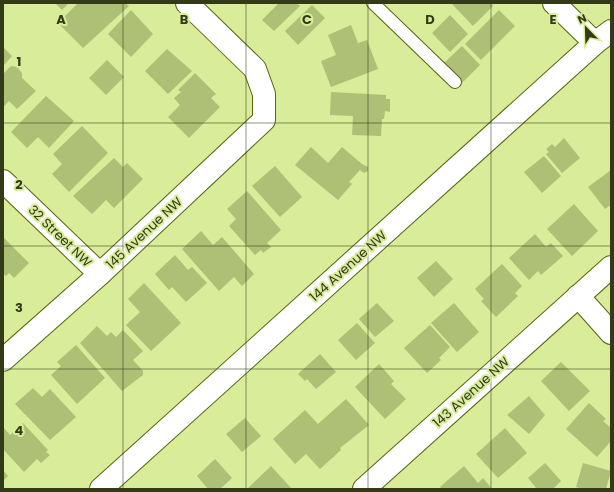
<svg xmlns="http://www.w3.org/2000/svg" width="614" height="492" font-family="Poppins,sans-serif">
  <style>
    .building { fill: #aebf76 }
    .lines { fill: none; stroke-linecap: round; stroke-linejoin: round }
    .lane-casing { stroke: #56650e; stroke-width: 14 }
    .street-casing { stroke: #56650e; stroke-width: 24 }
    .secondary-casing { stroke: #56650e; stroke-width: 24 }
    .lane { stroke: #fff; stroke-width: 12 }
    .street { stroke: #fff; stroke-width: 22 }
    .secondary { stroke: #fff; stroke-width: 22 }
    .grid { fill: none; stroke: #323a18; stroke-width: 1; stroke-opacity: 0.55 }
    .labels { text-anchor: middle; dominant-baseline: central; stroke-width: 4; stroke-linejoin: round; paint-order: stroke }
    .street-label { font-size: 13px; fill: #323a18; stroke: #d8ec9a }
    .grid-label { font-size: 13px; text-anchor: middle; font-weight: bold; fill: #323a18; stroke: #d8ec9a; stroke-width: 4; stroke-linejoin: round; paint-order: stroke }
  </style>
  <rect width="100%" height="100%" fill="#d8ec9a"/>
  <!-- building -->
  <g class="building">
    <polygon points="55,3 69,3 62,10"/>
    <polygon points="78,3 125,3 129,6 83,48 58,23"/>
    <polygon points="279,3 296,3 300,6 274,31 262,20"/>
    <polygon points="451,3 491,3 493,6 473,26"/>
    <polygon points="312,5 325,18 298,45 285,31"/>
    <polygon points="131,10 153,34 131,57 108,34"/>
    <polygon points="499,10 515,26 481,60 465,44"/>
    <polygon points="450,15 468,34 450,52 432,33"/>
    <polygon points="351,25 358,43 367,40 378,69 331,87 321,61 336,55 328,35"/>
    <polygon points="462,46 480,65 462,83 443,64"/>
    <polygon points="3,47 12,56 3,66"/>
    <polygon points="167,49 192,71 168,94 145,71"/>
    <polygon points="107,60 124,77 106,95 89,78"/>
    <polygon points="11,66 17,67 22,73 22,78 36,91 17,109 9,101 3,107 3,74"/>
    <polygon points="195,73 216,94 211,98 220,107 189,138 168,117 180,105 174,98 181,92 178,90"/>
    <polygon points="331,92 386,95 386,99 390,99 390,112 385,111 384,119 382,119 381,136 352,135 353,116 330,115"/>
    <polygon points="46,96 74,121 49,148 38,137 27,148 11,132"/>
    <polygon points="82,126 108,153 69,192 52,174 62,164 53,154"/>
    <polygon points="564,138 580,158 562,173 546,154 549,152 546,149 552,144 555,147"/>
    <polygon points="311,147 328,163 342,147 362,164 368,167 368,171 364,173 360,170 349,182 352,184 338,200 295,165"/>
    <polygon points="544,156 561,176 542,193 524,172"/>
    <polygon points="114,158 123,167 127,163 143,179 114,208 106,200 92,214 73,196"/>
    <polygon points="275,166 302,197 280,217 252,186"/>
    <polygon points="611,170 611,205 605,209 588,187"/>
    <polygon points="247,191 281,230 267,243 271,247 263,253 261,250 255,255 229,226 236,219 227,209"/>
    <polygon points="574,204 598,231 572,256 547,229"/>
    <polygon points="201,231 213,245 222,237 254,274 242,286 234,277 219,291 182,249"/>
    <polygon points="535,234 546,247 551,243 563,256 541,275 538,271 529,280 509,258"/>
    <polygon points="3,237 29,263 14,278 9,273 6,276 3,274"/>
    <polygon points="175,255 188,270 192,267 207,283 186,302 172,287 169,290 155,274"/>
    <polygon points="436,261 453,279 434,297 417,278"/>
    <polygon points="502,264 522,286 515,293 518,296 496,317 481,301 484,299 475,289"/>
    <polygon points="144,283 181,323 151,351 126,325 140,312 128,299"/>
    <polygon points="377,303 394,321 375,337 359,319"/>
    <polygon points="454,303 479,332 457,352 431,323"/>
    <polygon points="357,323 375,343 356,360 338,340"/>
    <polygon points="430,325 450,347 439,358 441,360 427,373 404,348"/>
    <polygon points="97,326 107,336 111,332 116,337 123,330 143,351 133,360 143,371 143,375 122,391 80,343"/>
    <polygon points="76,345 105,378 77,404 51,375 61,366 57,362"/>
    <polygon points="320,354 336,372 316,389 307,379 305,381 298,374"/>
    <polygon points="561,362 590,391 569,411 541,381"/>
    <polygon points="379,364 394,381 391,384 406,399 385,419 355,387"/>
    <polygon points="33,388 42,397 50,389 76,417 50,440 15,404"/>
    <polygon points="529,396 545,415 529,434 507,415"/>
    <polygon points="346,399 369,425 340,448 341,450 320,469 306,454 295,464 273,439 305,410 318,424"/>
    <polygon points="589,403 606,419 603,421 611,428 611,441 597,457 566,429"/>
    <polygon points="245,418 261,436 242,452 226,434"/>
    <polygon points="23,423 48,450 46,452 50,455 41,463 37,459 24,472 3,449 3,427 10,435"/>
    <polygon points="505,428 527,453 498,478 476,454"/>
    <polygon points="215,459 232,478 220,489 208,489 197,476"/>
    <polygon points="545,463 561,481 553,489 537,489 528,478"/>
    <polygon points="583,463 611,471 606,489 583,489 576,487"/>
    <polygon points="271,466 292,489 247,489"/>
    <polygon points="464,466 478,483 483,478 492,489 442,489 440,487"/>
    <polygon points="3,470 8,476 3,481"/>
  </g>
  <g class="lines">
    <defs>
      <polyline id="lane" points="373,3 455,82"/>
      <g id="street">
        <polyline points="3,181 100,274"/>
        <polyline points="578,296 611,333"/>
        <polyline points="3,360 100,274 264,120 264,94 255,69 187,3"/>
        <polyline points="364,489 611,267"/>
      </g>
      <g id="secondary">
        <polyline points="554,3 595,43"/>
        <polyline points="101,489 595,43 611,31"/>
      </g>
    </defs>
    <!-- lane casing -->
    <use href="#lane" class="lane-casing"/>
    <!-- street casing -->
    <use href="#street" class="street-casing"/>
    <!-- secondary casing -->
    <use href="#secondary" class="secondary-casing"/>
    <!-- lane -->
    <use href="#lane" class="lane"/>
    <!-- street -->
    <use href="#street" class="street"/>
    <!-- secondary -->
    <use href="#secondary" class="secondary"/>
  </g>
  <!-- grid -->
  <path class="grid" d="M123,3V489M246,3V489M368,3V489M491,3V489M3,123H611M3,246H611M3,369H611"/>
  <g class="labels">
    <!-- street labels -->
    <g class="street-label">
      <text transform="translate(144 233) rotate(-43)">145 Avenue NW</text>
      <text transform="translate(60 236) rotate(44)">32 Street NW</text>
      <text transform="translate(348 266) rotate(-42)">144 Avenue NW</text>
      <text transform="translate(471 392) rotate(-42)">143 Avenue NW</text>
    </g>
  </g>
  <g class="grid-label">
    <text x="61" y="24">A</text>
    <text x="184" y="24">B</text>
    <text x="307" y="24">C</text>
    <text x="430" y="24">D</text>
    <text x="553" y="24">E</text>
    <text x="19" y="66">1</text>
    <text x="19" y="189">2</text>
    <text x="19" y="312">3</text>
    <text x="19" y="435">4</text>
  </g>
  <!-- border -->
  <rect width="614" height="492" fill="none" stroke="#323a18" stroke-width="8"/>
  <!-- north arrow -->
  <g transform="translate(586 28) rotate(337)" stroke="#d8ec9a" stroke-width="3" paint-order="stroke">
  <path d="M0-3L7 15L0 10L-7 15Z" fill="#323a18"/>
  <text y="-6" font-size="11" font-weight="bold" text-anchor="middle" fill="#323a18">N</text>
  </g>
</svg>
